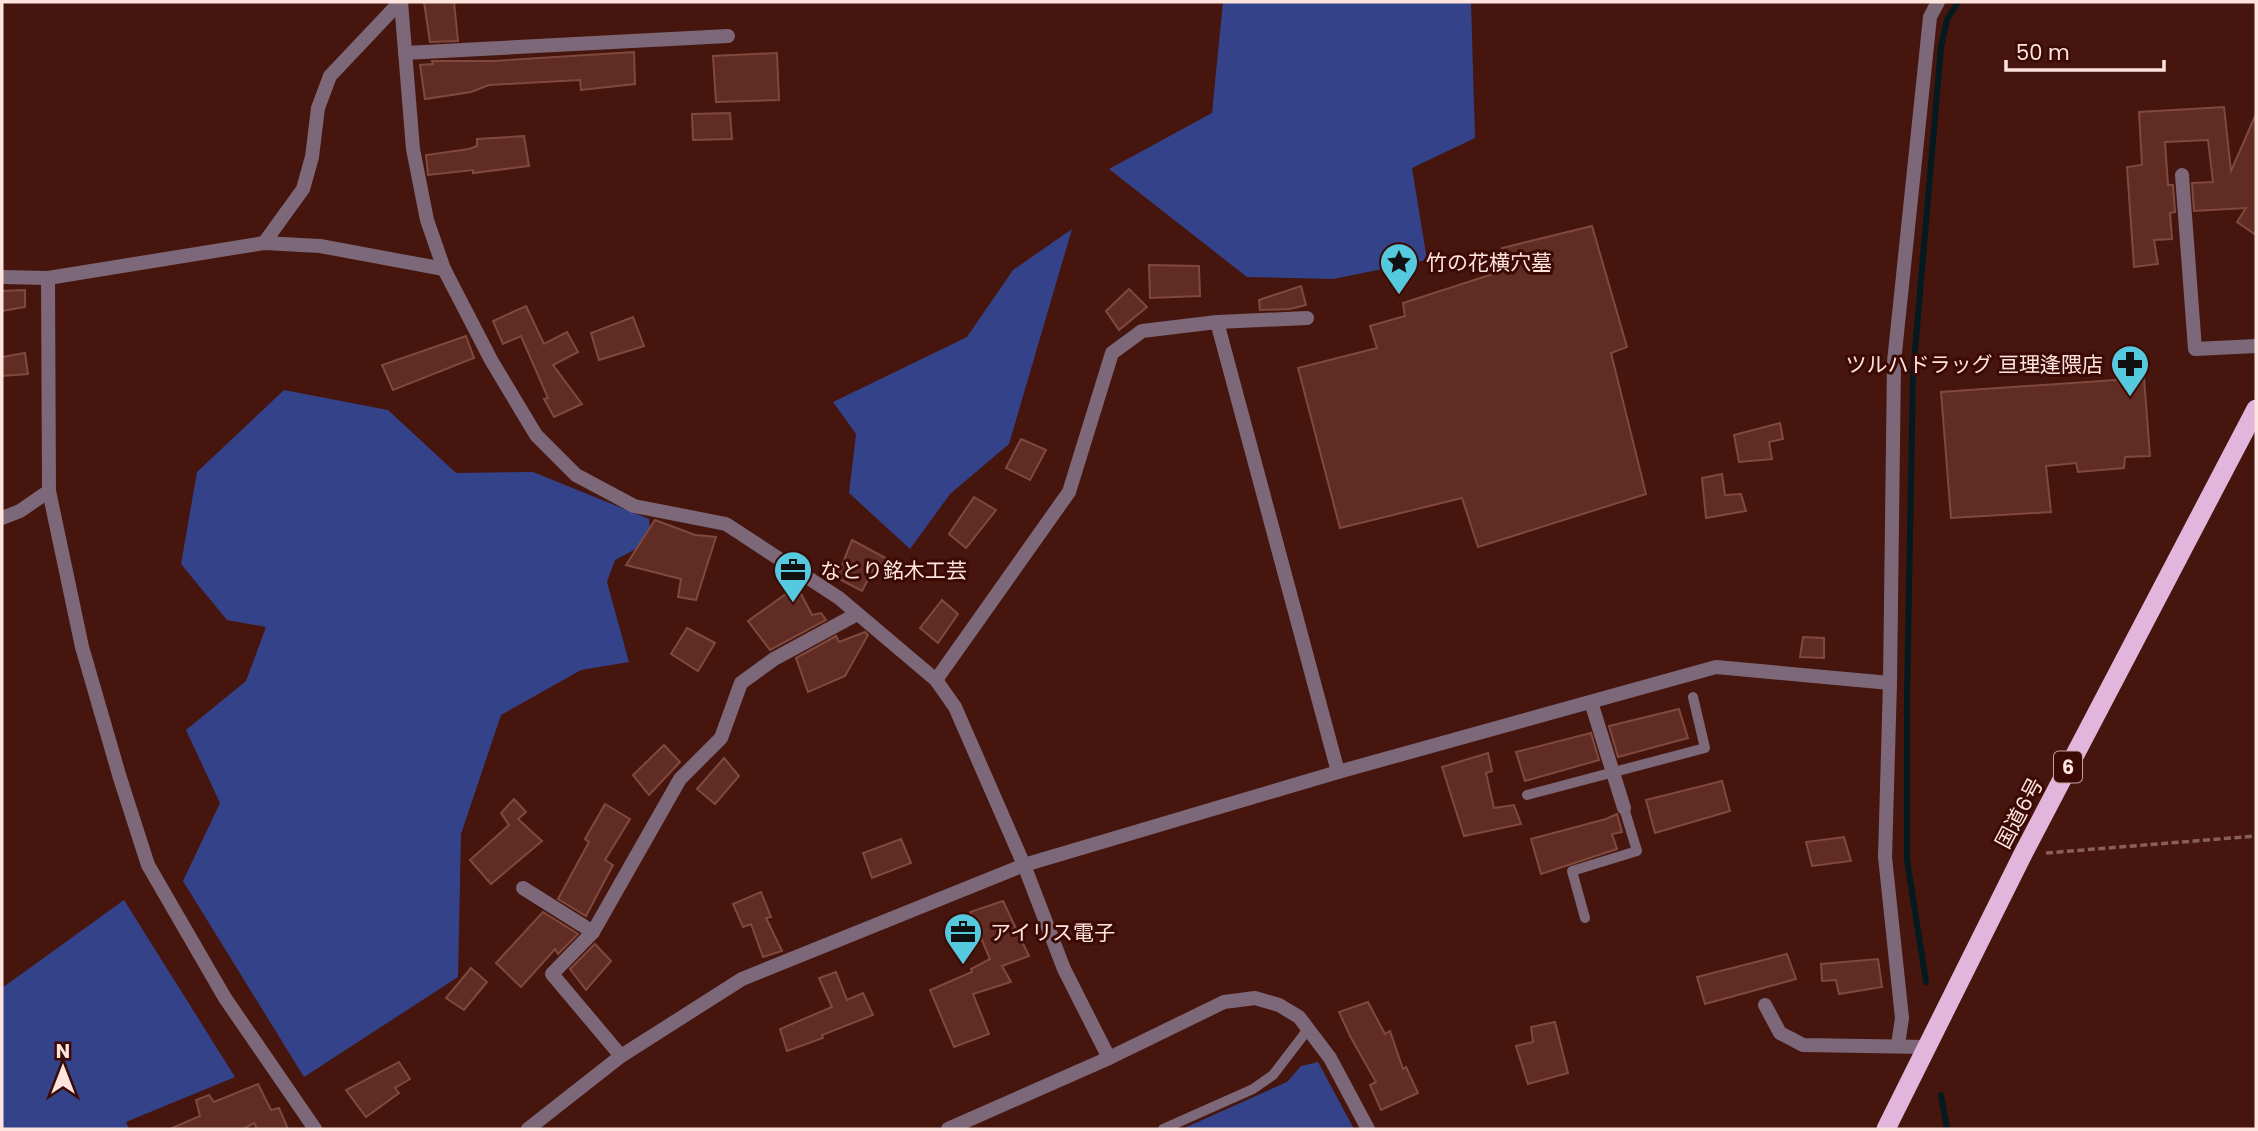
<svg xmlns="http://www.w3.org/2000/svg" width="2258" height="1131" font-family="Poppins,'Noto Sans JP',sans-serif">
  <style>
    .green { fill: #344389 }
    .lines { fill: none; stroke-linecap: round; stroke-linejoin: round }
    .stream { stroke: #031b20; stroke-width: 6 }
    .building { fill: #602c23; stroke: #80493e; stroke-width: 2 }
    .path { stroke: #896059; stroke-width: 3.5; stroke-dasharray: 7 3.5; stroke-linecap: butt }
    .service { stroke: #7c6879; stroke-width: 10 }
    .minor { stroke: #7c6879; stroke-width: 14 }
    .tertiary { stroke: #7c6879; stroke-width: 14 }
    .trunk { stroke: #e2b6dc; stroke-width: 19 }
    .labels { text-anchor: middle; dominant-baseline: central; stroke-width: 6; stroke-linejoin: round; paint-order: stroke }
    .shield { fill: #3b0a04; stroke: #c4a39d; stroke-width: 2 }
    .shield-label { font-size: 19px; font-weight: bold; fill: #ffe4de }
    .poi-label { font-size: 21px; fill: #ffe4de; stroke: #3b0a04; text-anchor: start }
    .street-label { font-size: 21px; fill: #ffe4de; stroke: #3b0a04 }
  </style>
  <rect width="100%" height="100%" fill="#46150d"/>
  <!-- green -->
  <g class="green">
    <polygon points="1223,2 1471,2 1475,138 1412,168 1427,260 1333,279 1247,277 1109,169 1212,113"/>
    <polygon points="1072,229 1009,444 950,494 910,549 849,493 856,434 833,402 967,337 1013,270"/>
    <polygon points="284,390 388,410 456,473 533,472 649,519 651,541 615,560 607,582 629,662 581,670 501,715 461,834 458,977 304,1077 183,881 220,803 186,730 246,681 266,627 227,620 181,564 197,472"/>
    <polygon points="124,900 235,1077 126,1122 129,1129 2,1129 2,988"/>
    <polygon points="1318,1062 1354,1129 1182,1129 1287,1082 1301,1066"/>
  </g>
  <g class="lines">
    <!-- stream -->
    <g class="stream">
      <polyline points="1926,982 1907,860 1907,696 1913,374 1941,47 1947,20 1958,2"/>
      <polyline points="1941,1095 1947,1129"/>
    </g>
  </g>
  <!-- building -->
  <g class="building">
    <polygon points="424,2 454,2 458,41 430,42"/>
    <polygon points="634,52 635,84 581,90 580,80 489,85 471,92 425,99 420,65 433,64 432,61 494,61"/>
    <polygon points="777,53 779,100 716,102 713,56"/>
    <polygon points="2224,107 2231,171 2256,114 2256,235 2237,222 2246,208 2194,211 2192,183 2213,182 2208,140 2165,142 2168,185 2173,185 2175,212 2170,213 2172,239 2154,240 2158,264 2134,267 2127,167 2142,165 2139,112"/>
    <polygon points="730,113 732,139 693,140 692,114"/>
    <polygon points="524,136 529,166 473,173 473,170 428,175 426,155 469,149 477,146 477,139"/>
    <polygon points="1592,226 1627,347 1611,353 1646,494 1478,547 1462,498 1340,528 1298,368 1377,348 1370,326 1405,316 1403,303 1496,273 1502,248"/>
    <polygon points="1149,265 1199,266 1200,296 1150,298"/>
    <polygon points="1301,286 1306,305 1290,309 1260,310 1259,300"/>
    <polygon points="1129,289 1147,307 1119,330 1106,311"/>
    <polygon points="25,290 25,307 2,311 2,291"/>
    <polygon points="526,306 544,344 567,332 578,352 553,365 582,404 554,417 544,399 548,398 521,336 503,344 493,321"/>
    <polygon points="633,317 644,346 599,360 591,333"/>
    <polygon points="466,336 474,358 393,390 382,365"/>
    <polygon points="25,353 28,374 2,376 2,357"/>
    <polygon points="2144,378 2150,456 2125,457 2124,468 2078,472 2076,463 2046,466 2051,512 1951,518 1941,392"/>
    <polygon points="1780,423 1783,439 1769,442 1772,459 1739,462 1734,435"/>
    <polygon points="1021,439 1046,450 1030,480 1006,468"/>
    <polygon points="1722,474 1725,495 1741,494 1746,511 1706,518 1702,478"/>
    <polygon points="974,497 996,510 966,548 949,534"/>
    <polygon points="655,520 695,535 716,537 696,600 678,597 681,579 626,565"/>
    <polygon points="852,540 908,570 907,574 874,568 862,591 837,578"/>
    <polygon points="797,586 812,615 821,613 826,620 770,650 748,621"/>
    <polygon points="942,600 958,614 938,643 920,628"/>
    <polygon points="687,628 715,643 698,671 671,654"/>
    <polygon points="865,632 868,635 845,676 808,692 796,658 836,636 839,642"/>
    <polygon points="1803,637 1824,638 1824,658 1800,657"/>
    <polygon points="1679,709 1688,738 1618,757 1609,726"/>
    <polygon points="1591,733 1599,760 1525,781 1516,752"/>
    <polygon points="664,745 680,762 649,795 633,775"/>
    <polygon points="1488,753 1492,771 1486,773 1494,808 1514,805 1521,824 1464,836 1442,767"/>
    <polygon points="724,758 739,776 715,804 697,789"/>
    <polygon points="1722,781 1730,811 1655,833 1646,800"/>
    <polygon points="514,799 526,812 518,819 542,841 491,884 470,860 509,825 501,813"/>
    <polygon points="605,804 630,819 605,860 613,865 586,916 558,899 589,842 585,839"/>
    <polygon points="1617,814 1622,832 1612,834 1617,849 1541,874 1531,839 1606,819"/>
    <polygon points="1844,837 1851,861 1812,866 1806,842"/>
    <polygon points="901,839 911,863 872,878 863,853"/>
    <polygon points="761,892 771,917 766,918 782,951 763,957 751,924 743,927 733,904"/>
    <polygon points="1003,901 1029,956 1002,966 1011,982 973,994 989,1034 954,1047 930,990 972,972 971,969 990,959 970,912"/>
    <polygon points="543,912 578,934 558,954 555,949 521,987 496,963"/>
    <polygon points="595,944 611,961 586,990 570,969"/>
    <polygon points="1787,954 1796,979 1705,1004 1697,977"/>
    <polygon points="1878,959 1882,987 1839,994 1836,980 1822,981 1821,964"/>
    <polygon points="471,968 487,982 464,1010 446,998"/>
    <polygon points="836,972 847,1000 863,993 873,1015 822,1035 823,1038 787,1051 780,1029 832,1007 819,978"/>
    <polygon points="1368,1002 1385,1034 1390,1031 1403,1069 1406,1067 1418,1093 1381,1110 1370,1085 1376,1082 1350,1036 1339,1012"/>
    <polygon points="1555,1022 1568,1073 1528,1084 1516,1046 1533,1042 1531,1027"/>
    <polygon points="399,1062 410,1079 395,1088 399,1093 366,1117 346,1090"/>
    <polygon points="258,1084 271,1110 279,1108 288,1129 257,1129 254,1123 243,1129 170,1129 200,1116 196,1100 209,1095 214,1102"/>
  </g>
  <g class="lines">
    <!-- path -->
    <polyline class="path" points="2046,853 2256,836"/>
    <!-- service -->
    <g class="service">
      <polyline points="1527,795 1705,748 1693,697"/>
      <polyline points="1585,918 1572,871 1637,851 1624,808"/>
      <polyline points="1163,1129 1253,1089 1273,1075 1309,1028"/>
    </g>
    <!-- minor -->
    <g class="minor">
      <polyline points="401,2 413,149 427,220 444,269 491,360 536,435 576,475 634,506 726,524 839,598 936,680 955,707 1024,865 1064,969 1109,1058"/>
      <polyline points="405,53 728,36"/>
      <polyline points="2182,175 2195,349 2256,346"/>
      <polyline points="264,243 303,189 312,157 318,108 330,76 400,2"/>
      <polyline points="2,277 48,278 264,243 320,246 444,269"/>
      <polyline points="48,278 49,491 82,647 120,778 148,865 225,998 315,1129"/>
      <polyline points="1217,322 1338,772"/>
      <polyline points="2,518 20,511 49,491"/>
      <polyline points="936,680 1069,492 1112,353 1142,331 1217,322 1307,318"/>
      <polyline points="1591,702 1624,808"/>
      <polyline points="523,888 593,932"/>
      <polyline points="1765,1005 1780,1033 1803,1045 1926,1047"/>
      <polyline points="1898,1045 1902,1018 1885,857 1890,683 1894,362 1930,17 1938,2"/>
      <polyline points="621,1056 552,974 593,932 680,779 721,738 741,683 774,659 857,614"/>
      <polyline points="948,1129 1109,1058 1224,1002 1255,998 1279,1005 1299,1017 1330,1058 1368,1129"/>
    </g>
    <!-- tertiary -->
    <polyline class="tertiary" points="528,1129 621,1056 742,979 1024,865 1338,772 1716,667 1890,683"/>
    <!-- trunk -->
    <polyline class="trunk" points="1886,1129 2023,854 2256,409"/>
  </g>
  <!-- icons -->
  <defs>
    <symbol id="sight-pin" viewBox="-11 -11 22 30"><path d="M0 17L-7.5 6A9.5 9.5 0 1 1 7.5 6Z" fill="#55cadf" stroke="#3b0a04"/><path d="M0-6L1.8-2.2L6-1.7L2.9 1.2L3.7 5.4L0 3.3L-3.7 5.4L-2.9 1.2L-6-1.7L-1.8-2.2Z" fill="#111"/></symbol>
    <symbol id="pharmacy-pin" viewBox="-11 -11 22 30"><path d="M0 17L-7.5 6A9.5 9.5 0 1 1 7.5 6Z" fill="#55cadf" stroke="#3b0a04"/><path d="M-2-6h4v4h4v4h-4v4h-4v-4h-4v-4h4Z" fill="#111"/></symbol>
    <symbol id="office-pin" viewBox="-11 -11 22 30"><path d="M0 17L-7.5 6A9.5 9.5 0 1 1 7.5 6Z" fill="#55cadf" stroke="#3b0a04"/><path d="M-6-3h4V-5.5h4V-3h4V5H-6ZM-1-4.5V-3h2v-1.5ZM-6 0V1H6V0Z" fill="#111"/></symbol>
  </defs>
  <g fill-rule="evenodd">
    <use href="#sight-pin" x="1377" y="240" width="44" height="60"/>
    <use href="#pharmacy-pin" x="2108" y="342" width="44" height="60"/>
    <use href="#office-pin" x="771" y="548" width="44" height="60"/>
    <use href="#office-pin" x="941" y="910" width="44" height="60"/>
  </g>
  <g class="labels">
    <!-- shield labels -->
    <rect class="shield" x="2054" y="751.5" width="28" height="31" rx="5"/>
    <g class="shield-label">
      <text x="2068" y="767">6</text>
    </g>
    <!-- poi labels -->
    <g class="poi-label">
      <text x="1426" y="262">竹の花横穴墓</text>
      <text x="2103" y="364" text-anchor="end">ツルハドラッグ 亘理逢隈店</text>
      <text x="820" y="570">なとり銘木工芸</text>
      <text x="990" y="932">アイリス電子</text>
    </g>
    <!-- street labels -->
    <g class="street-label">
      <text transform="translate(2019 813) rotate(-62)">国道6号</text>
    </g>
  </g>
  <!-- border -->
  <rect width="2258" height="1131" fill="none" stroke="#ffe4de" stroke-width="7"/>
  <!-- north arrow -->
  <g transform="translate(63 1068)" stroke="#3b0a04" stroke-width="5" paint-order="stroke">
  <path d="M0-5L12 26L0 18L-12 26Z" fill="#ffe4de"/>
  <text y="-10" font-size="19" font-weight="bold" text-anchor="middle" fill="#ffe4de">N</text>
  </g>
  <!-- scale -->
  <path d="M2006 60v10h158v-10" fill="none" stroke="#ffe4de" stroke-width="3.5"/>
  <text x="2016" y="60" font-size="21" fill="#ffe4de" stroke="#3b0a04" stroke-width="5" paint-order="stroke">50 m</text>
</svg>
